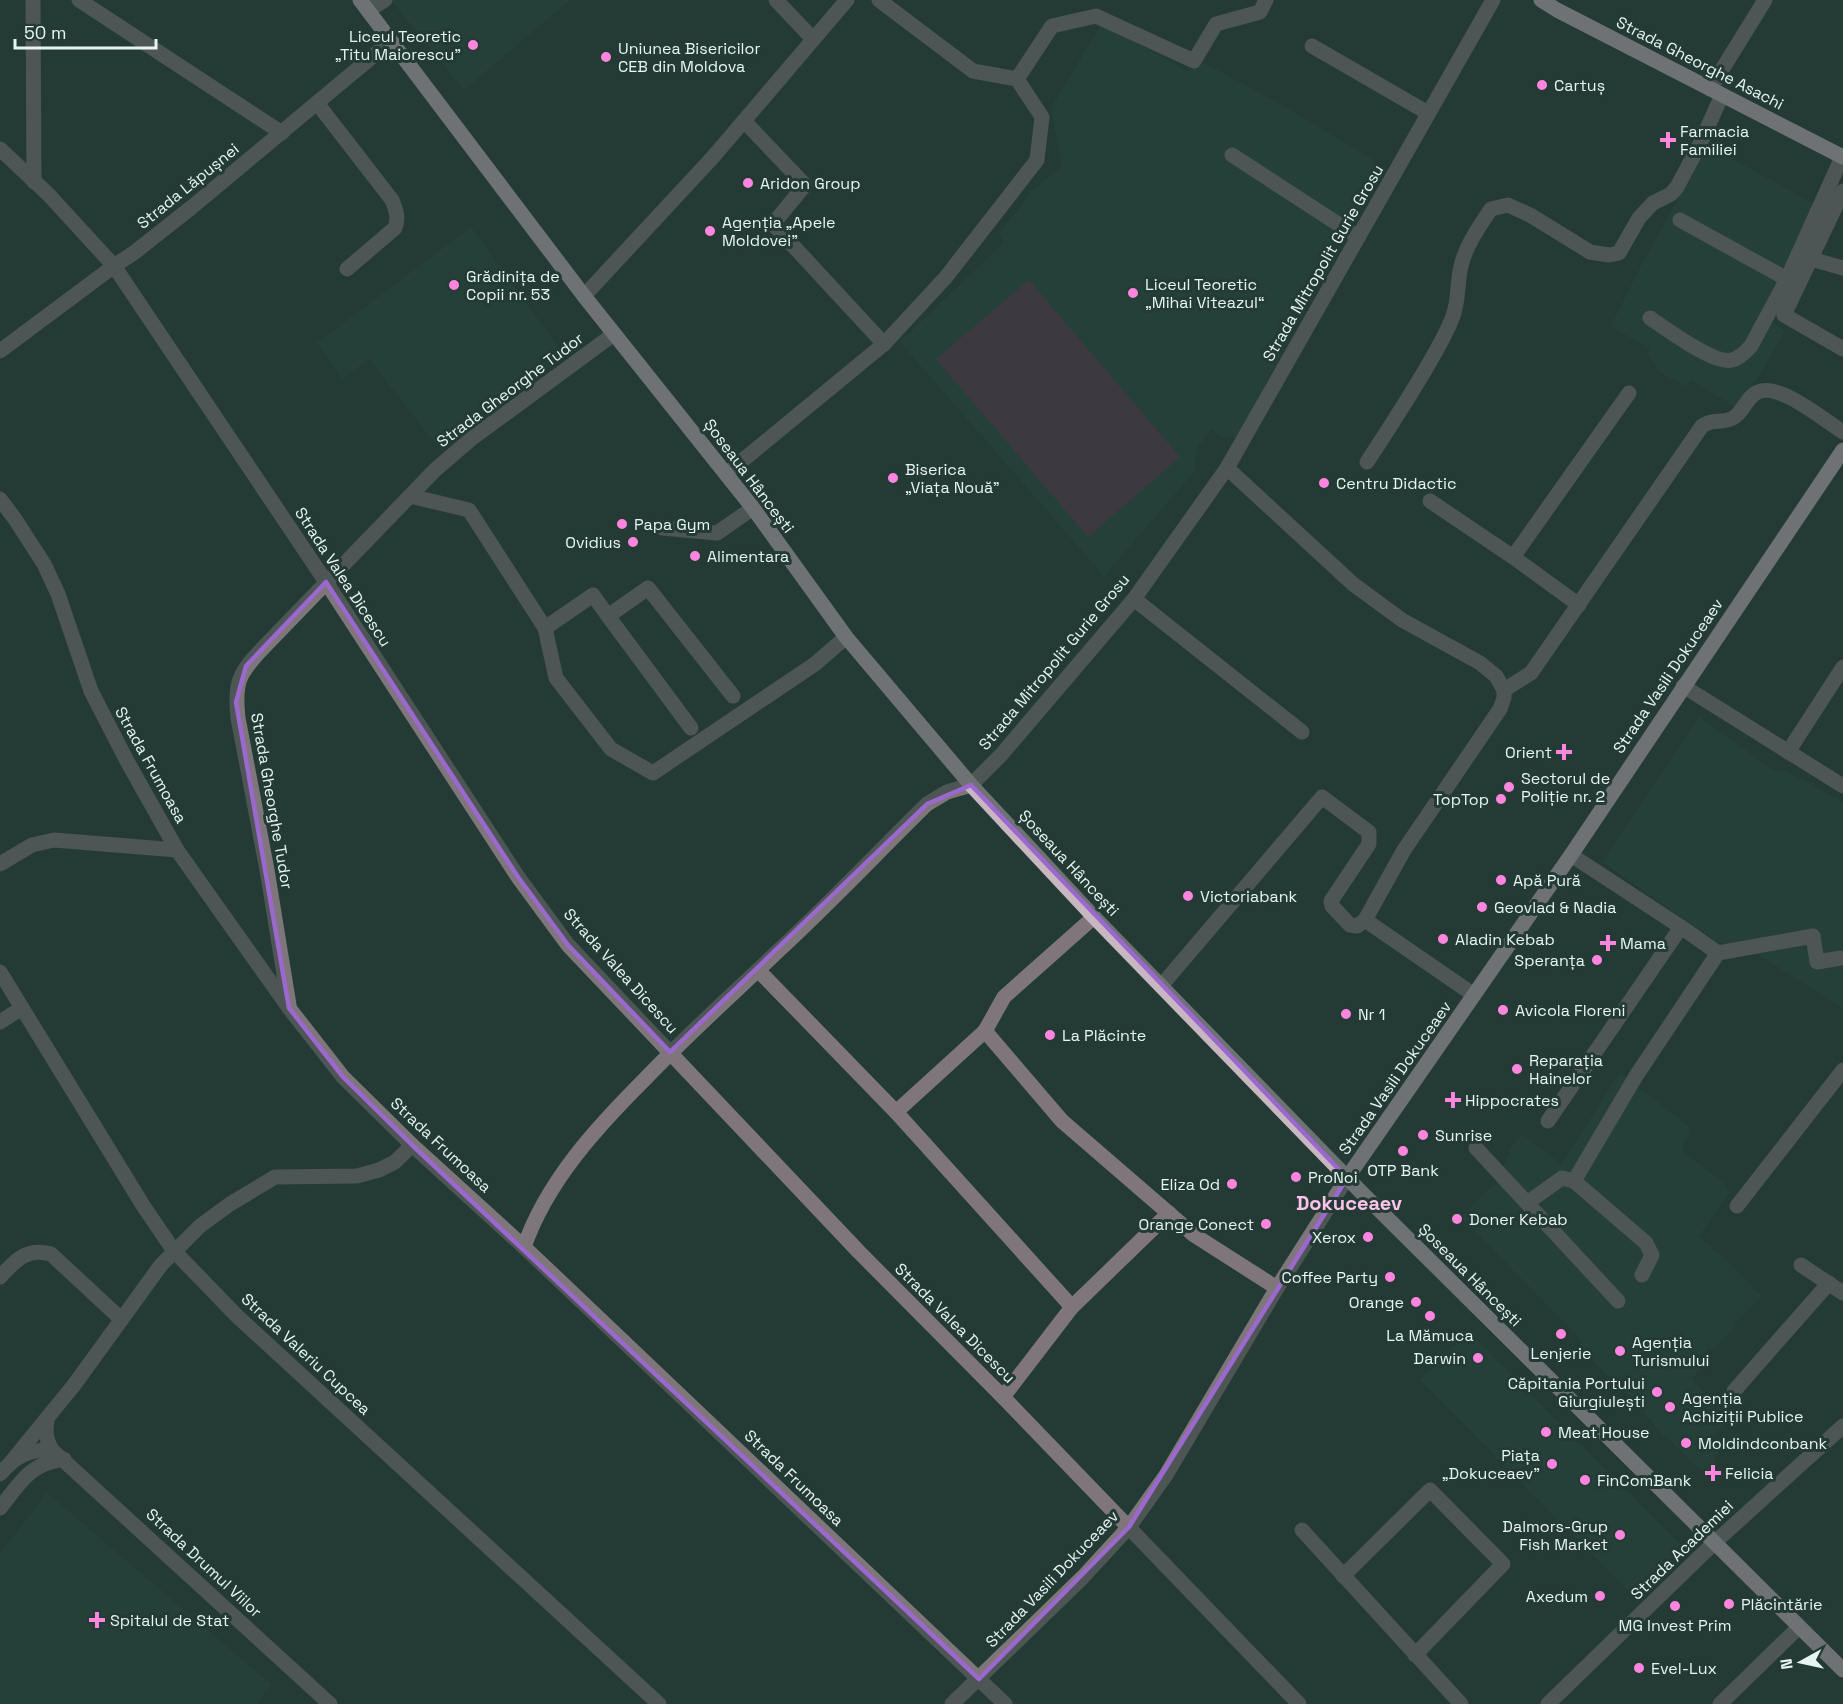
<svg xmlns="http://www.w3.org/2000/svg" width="1843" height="1704" font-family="'Space Grotesk',sans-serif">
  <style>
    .built { fill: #27473f }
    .pitch { fill: #5a3850 }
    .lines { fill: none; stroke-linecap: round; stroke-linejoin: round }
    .minor { stroke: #7f767c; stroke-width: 15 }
    .major { stroke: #c8b6c2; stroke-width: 15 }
    .marked { fill: none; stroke: #9b68ce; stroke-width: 4.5; stroke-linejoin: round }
    .poi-dot { fill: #ff85df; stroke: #243b35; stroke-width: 2 }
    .labels { text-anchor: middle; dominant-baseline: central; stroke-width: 6; stroke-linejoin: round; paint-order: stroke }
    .poi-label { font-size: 16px; fill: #e7f5f1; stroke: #243b35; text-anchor: start }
    .street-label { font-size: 16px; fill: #e7f5f1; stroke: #243b35 }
    .quarter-label { font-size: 20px; font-weight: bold; fill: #fcc4eb; stroke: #243b35 }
  </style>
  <rect width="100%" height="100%" fill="#243b35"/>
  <!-- built -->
  <g class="built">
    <polygon points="391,0 570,0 464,90"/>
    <polygon points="1102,23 1186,71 1205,63 1289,109 1374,160 1378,177 1237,435 1234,438 1222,437 1211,429 1197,448 1194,472 1104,576 900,342 1003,243 1000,232 1034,189 1062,166 1051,108"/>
    <polygon points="1708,145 1828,212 1770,321 1785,331 1739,409 1691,380 1685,386 1660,372 1647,354 1650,349 1611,326 1643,262"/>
    <polygon points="471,227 564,355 441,451 369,359 342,379 317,343"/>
    <polygon points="1699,717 1773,770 1786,771 1843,802 1843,1009 1761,956 1717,942 1602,862"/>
    <polygon points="1620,1073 1688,1126 1690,1133 1682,1145 1683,1152 1724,1183 1729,1194 1699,1236 1716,1252 1717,1251 1761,1296 1734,1323 1737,1326 1712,1351 1709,1348 1704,1353 1710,1360 1691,1379 1730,1419 1715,1434 1713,1446 1719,1452 1713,1457 1716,1462 1715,1467 1708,1472 1698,1468 1666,1436 1664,1437 1654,1426 1655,1424 1579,1346 1582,1341 1476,1232 1460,1218 1498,1181 1511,1148 1522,1134 1561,1164"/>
    <polygon points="1469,1332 1683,1547 1634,1596 1420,1380"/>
    <polygon points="47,1493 272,1685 256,1704 0,1704 0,1554"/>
  </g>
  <!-- pitch -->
  <polygon class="pitch" points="1029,280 1180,457 1088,537 936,359"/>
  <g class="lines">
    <!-- minor -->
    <g class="minor">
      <polyline points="33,0 34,182"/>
      <polyline points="79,0 282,133"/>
      <polyline points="776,0 813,39"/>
      <polyline points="369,10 385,0"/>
      <polyline points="1312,46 1428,113"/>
      <polyline points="1017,79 1052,26 1096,16 1194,61 1216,24 1260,12 1266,0"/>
      <polyline points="1710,89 1765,0"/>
      <path d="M317,103L392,200C396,210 399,218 395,228L347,269"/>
      <polyline points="744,121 805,185 773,224 884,344"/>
      <polyline points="0,149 48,194 114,266 326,582 518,877 568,945 859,1252 1003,1397 1299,1704"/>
      <polyline points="1232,155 1358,237"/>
      <polyline points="1843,191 1784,315 1843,349"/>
      <polyline points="1680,220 1787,279"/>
      <polyline points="1811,259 1843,268"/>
      <polyline points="584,296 713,157 847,0"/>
      <path d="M1650,318C1666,329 1715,365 1732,360C1740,358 1746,351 1751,346L1787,279L1842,157"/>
      <polyline points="0,351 114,266 135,252 192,207 391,41"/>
      <path d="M1367,462C1388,430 1409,398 1428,365C1437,349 1447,333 1453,316C1459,300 1457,282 1461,266C1466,245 1479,227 1491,209L1508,205L1530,215L1590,252L1609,255L1619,253L1639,218L1653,203L1671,194L1677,187L1700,144L1722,95"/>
      <polyline points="726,474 884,344 946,277 1037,160 1042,117 1017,79 973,71 879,0"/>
      <polyline points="410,496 469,510 545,628 556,678 611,749 653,773 815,664 846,637"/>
      <polyline points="0,499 15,519 44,564 58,594 91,691 127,761 177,850 289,1008 343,1077 412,1145 524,1247 1005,1704"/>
      <polyline points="1430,501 1513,557 1579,605"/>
      <polyline points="662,528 717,533 753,508"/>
      <polyline points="1513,557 1629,393"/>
      <polyline points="1134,599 1302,732"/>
      <polyline points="545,628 593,595 608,616"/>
      <polyline points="1683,686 1843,786"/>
      <path d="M1504,690L1531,673L1702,426C1713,418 1722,424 1733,418C1744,412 1746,397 1758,392C1779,382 1825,421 1843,432"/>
      <polyline points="691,728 608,616 648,588 733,696"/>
      <polyline points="1788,752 1843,667"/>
      <polyline points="0,864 32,845 54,840 177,850"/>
      <polyline points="1365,920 1474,995"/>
      <polyline points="1718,953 1813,936 1817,962 1841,958"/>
      <polyline points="758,970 896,1112"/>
      <polyline points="0,972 144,1207 174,1251 237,1316 659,1704"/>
      <polyline points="1161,986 1322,797 1369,832 1369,844 1331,901 1332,906 1350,925 1357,926 1365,920 1404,850 1500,709 1504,698 1504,690 1496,676 1480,663 1402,620 1353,584 1227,468"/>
      <path d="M289,1005L267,870L238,718C234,682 239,673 263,648L435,470L471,439L614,334"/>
      <polyline points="0,1022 22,1008"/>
      <polyline points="985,1031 1062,1121 1194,1235 1277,1288"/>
      <polyline points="1548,1121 1681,927 1571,855"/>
      <polyline points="1476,1148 1618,1301"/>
      <polyline points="1574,1181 1646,1243 1652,1255 1642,1275"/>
      <polyline points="1527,1203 1562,1178 1574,1181 1636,1076 1718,953 1681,927"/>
      <polyline points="1737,1206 1843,1070"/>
      <path d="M524,1247C547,1181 597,1127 645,1079C688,1034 734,993 779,950C830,903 878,852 927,804L947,792L971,785L1001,755L1134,599L1227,468L1493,0"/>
      <polyline points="1801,1265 1843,1293"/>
      <path d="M0,1277C15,1261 26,1247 51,1254L121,1319"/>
      <polyline points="1072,1307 896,1112 985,1031 1004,997 1094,917"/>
      <polyline points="1734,1391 1829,1283"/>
      <polyline points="1003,1397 1072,1307 1169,1213"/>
      <path d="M47,1420C45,1432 46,1439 52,1450L330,1704"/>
      <polyline points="12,1461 74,1385 161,1265 200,1226 230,1204 275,1177 357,1176 379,1170 395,1162 412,1145"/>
      <path d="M0,1474C15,1456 29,1449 52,1450"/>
      <path d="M0,1508C21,1482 29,1464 64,1459"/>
      <polyline points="1302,1530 1461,1704"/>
      <polyline points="1343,1576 1430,1490 1503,1564 1415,1655"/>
      <polyline points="952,1704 1083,1577 1129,1527 1166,1475 1277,1288 1347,1178"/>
      <polyline points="1548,1704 1714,1543 1843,1426"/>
      <polyline points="1720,1704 1799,1627"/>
    </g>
    <!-- major -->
    <g class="major">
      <polyline points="360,0 584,296 753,508 846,637 971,785 1094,917 1362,1193 1843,1670"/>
      <polyline points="1541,0 1557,10 1843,157"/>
      <polyline points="1347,1178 1571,855 1843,450"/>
    </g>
  </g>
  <!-- marked area -->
  <path d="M0 0H1843V1704H0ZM326,582L518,877L568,945L670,1052L927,804L971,785L1347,1178L1129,1527L979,1679L412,1145L343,1077L289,1008L236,702L246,666Z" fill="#243b35" fill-opacity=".55" fill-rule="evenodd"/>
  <path class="marked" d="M326,582L518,877L568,945L670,1052L927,804L971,785L1347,1178L1129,1527L979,1679L412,1145L343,1077L289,1008L236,702L246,666Z"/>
  <!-- markers -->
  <g class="poi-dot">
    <circle cx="473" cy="45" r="6"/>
    <circle cx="606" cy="57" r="6"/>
    <circle cx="1542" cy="85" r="6"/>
    <path d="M1665 131h6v6h6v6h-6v6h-6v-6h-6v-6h6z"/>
    <circle cx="748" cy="183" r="6"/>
    <circle cx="710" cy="231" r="6"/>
    <circle cx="454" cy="285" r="6"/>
    <circle cx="1133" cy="293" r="6"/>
    <circle cx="893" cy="478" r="6"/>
    <circle cx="1324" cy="483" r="6"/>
    <circle cx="622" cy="524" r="6"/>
    <circle cx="633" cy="542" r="6"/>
    <circle cx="695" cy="556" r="6"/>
    <path d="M1561 743h6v6h6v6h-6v6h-6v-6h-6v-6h6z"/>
    <circle cx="1509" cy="787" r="6"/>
    <circle cx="1501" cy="799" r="6"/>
    <circle cx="1501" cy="880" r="6"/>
    <circle cx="1188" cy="896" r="6"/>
    <circle cx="1482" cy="907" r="6"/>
    <circle cx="1443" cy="939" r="6"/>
    <path d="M1605 934h6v6h6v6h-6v6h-6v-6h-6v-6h6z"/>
    <circle cx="1597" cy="960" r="6"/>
    <circle cx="1503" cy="1010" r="6"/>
    <circle cx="1346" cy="1014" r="6"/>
    <circle cx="1050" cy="1035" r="6"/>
    <circle cx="1517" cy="1069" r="6"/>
    <path d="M1450 1091h6v6h6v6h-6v6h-6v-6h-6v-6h6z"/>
    <circle cx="1423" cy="1135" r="6"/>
    <circle cx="1403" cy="1151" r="6"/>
    <circle cx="1296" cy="1177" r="6"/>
    <circle cx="1232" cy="1184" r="6"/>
    <circle cx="1457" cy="1219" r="6"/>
    <circle cx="1266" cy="1224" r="6"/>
    <circle cx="1368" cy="1237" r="6"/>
    <circle cx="1390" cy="1277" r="6"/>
    <circle cx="1416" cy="1302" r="6"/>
    <circle cx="1430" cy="1316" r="6"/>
    <circle cx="1561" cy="1334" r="6"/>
    <circle cx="1620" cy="1351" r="6"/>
    <circle cx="1478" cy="1358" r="6"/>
    <circle cx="1657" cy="1392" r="6"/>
    <circle cx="1670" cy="1407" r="6"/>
    <circle cx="1546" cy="1432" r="6"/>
    <circle cx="1686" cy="1443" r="6"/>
    <circle cx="1552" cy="1464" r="6"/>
    <path d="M1710 1464h6v6h6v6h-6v6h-6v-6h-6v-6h6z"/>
    <circle cx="1585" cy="1480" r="6"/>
    <circle cx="1620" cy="1535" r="6"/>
    <circle cx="1600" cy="1596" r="6"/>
    <circle cx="1729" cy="1604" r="6"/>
    <circle cx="1675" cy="1606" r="6"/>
    <path d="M94 1611h6v6h6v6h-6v6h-6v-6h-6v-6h6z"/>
    <circle cx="1639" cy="1668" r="6"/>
  </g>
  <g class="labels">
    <!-- poi labels -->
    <g class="poi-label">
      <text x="461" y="36" text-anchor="end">Liceul Teoretic<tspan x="461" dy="18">„Titu Maiorescu”</tspan></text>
      <text x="618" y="48">Uniunea Bisericilor<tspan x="618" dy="18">CEB din Moldova</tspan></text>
      <text x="1554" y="85">Cartuș</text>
      <text x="1680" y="131">Farmacia<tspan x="1680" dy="18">Familiei</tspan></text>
      <text x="760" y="183">Aridon Group</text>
      <text x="722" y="222">Agenția „Apele<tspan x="722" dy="18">Moldovei”</tspan></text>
      <text x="466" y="276">Grădinița de<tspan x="466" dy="18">Copii nr. 53</tspan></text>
      <text x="1145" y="284">Liceul Teoretic<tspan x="1145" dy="18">„Mihai Viteazul“</tspan></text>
      <text x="905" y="469">Biserica<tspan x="905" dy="18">„Viața Nouă”</tspan></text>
      <text x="1336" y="483">Centru Didactic</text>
      <text x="634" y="524">Papa Gym</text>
      <text x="621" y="542" text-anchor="end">Ovidius</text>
      <text x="707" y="556">Alimentara</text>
      <text x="1552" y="752" text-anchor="end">Orient</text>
      <text x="1521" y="778">Sectorul de<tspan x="1521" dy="18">Poliție nr. 2</tspan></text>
      <text x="1489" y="799" text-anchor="end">TopTop</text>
      <text x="1513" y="880">Apă Pură</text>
      <text x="1200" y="896">Victoriabank</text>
      <text x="1494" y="907">Geovlad &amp; Nadia</text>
      <text x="1455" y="939">Aladin Kebab</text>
      <text x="1620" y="943">Mama</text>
      <text x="1585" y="960" text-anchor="end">Speranța</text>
      <text x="1515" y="1010">Avicola Floreni</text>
      <text x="1358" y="1014">Nr 1</text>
      <text x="1062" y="1035">La Plăcinte</text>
      <text x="1529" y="1060">Reparația<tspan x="1529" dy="18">Hainelor</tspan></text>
      <text x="1465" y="1100">Hippocrates</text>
      <text x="1435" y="1135">Sunrise</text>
      <text x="1403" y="1170" text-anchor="middle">OTP Bank</text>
      <text x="1308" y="1177">ProNoi</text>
      <text x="1220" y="1184" text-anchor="end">Eliza Od</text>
      <text x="1469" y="1219">Doner Kebab</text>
      <text x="1254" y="1224" text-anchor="end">Orange Conect</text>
      <text x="1356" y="1237" text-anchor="end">Xerox</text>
      <text x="1378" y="1277" text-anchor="end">Coffee Party</text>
      <text x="1404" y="1302" text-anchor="end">Orange</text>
      <text x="1430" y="1335" text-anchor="middle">La Mămuca</text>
      <text x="1632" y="1342">Agenția<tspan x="1632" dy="18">Turismului</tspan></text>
      <text x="1561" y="1353" text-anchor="middle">Lenjerie</text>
      <text x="1466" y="1358" text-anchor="end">Darwin</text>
      <text x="1645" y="1383" text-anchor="end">Căpitania Portului<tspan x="1645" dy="18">Giurgiulești</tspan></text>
      <text x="1682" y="1398">Agenția<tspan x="1682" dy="18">Achiziții Publice</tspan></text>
      <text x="1558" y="1432">Meat House</text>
      <text x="1698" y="1443">Moldindconbank</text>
      <text x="1540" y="1455" text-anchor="end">Piața<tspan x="1540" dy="18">„Dokuceaev”</tspan></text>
      <text x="1725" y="1473">Felicia</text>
      <text x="1597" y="1480">FinComBank</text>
      <text x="1608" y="1526" text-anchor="end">Dalmors-Grup<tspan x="1608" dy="18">Fish Market</tspan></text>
      <text x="1588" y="1596" text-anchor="end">Axedum</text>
      <text x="1741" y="1604">Plăcintărie</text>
      <text x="110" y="1620">Spitalul de Stat</text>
      <text x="1675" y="1625" text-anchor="middle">MG Invest Prim</text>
      <text x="1651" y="1668">Evel-Lux</text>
    </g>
    <!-- street labels -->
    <g class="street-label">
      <text transform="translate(1700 63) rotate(27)">Strada Gheorghe Asachi</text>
      <text transform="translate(188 186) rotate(-39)">Strada Lăpușnei</text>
      <text transform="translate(1323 263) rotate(-60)">Strada Mitropolit Gurie Grosu</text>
      <text transform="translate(510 390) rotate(-37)">Strada Gheorghe Tudor</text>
      <text transform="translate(749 476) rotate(53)">Șoseaua Hâncești</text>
      <text transform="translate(343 577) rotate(57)">Strada Valea Dicescu</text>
      <text transform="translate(1054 662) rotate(-50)">Strada Mitropolit Gurie Grosu</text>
      <text transform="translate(1668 676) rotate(-56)">Strada Vasili Dokuceaev</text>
      <text transform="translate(151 765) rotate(61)">Strada Frumoasa</text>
      <text transform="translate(272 801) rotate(80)">Strada Gheorghe Tudor</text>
      <text transform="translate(1069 863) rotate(47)">Șoseaua Hâncești</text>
      <text transform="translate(621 971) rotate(48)">Strada Valea Dicescu</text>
      <text transform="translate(1395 1078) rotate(-55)">Strada Vasili Dokuceaev</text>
      <text transform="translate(441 1145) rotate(43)">Strada Frumoasa</text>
      <text transform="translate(1470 1275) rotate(45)">Șoseaua Hâncești</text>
      <text transform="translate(955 1323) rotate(45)">Strada Valea Dicescu</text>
      <text transform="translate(306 1354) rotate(43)">Strada Valeriu Cupcea</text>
      <text transform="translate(794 1478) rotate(44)">Strada Frumoasa</text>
      <text transform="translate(1682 1550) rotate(-44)">Strada Academiei</text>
      <text transform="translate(204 1563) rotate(43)">Strada Drumul Viilor</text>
      <text transform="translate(1052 1579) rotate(-46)">Strada Vasili Dokuceaev</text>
    </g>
    <!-- quarter labels -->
    <g class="quarter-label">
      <text x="1349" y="1203">Dokuceaev</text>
    </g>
  </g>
  <!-- north arrow -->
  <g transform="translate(1801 1662) rotate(262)" stroke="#243b35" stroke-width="4.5" paint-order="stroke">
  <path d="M0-4.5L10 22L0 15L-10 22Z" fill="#e7f5f1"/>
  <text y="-9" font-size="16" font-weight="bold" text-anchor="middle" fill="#e7f5f1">N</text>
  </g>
  <!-- scale -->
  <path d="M15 39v9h141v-9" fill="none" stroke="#e7f5f1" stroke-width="3"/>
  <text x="24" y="39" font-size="18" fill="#e7f5f1" stroke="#243b35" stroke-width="4.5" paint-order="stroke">50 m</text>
</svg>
